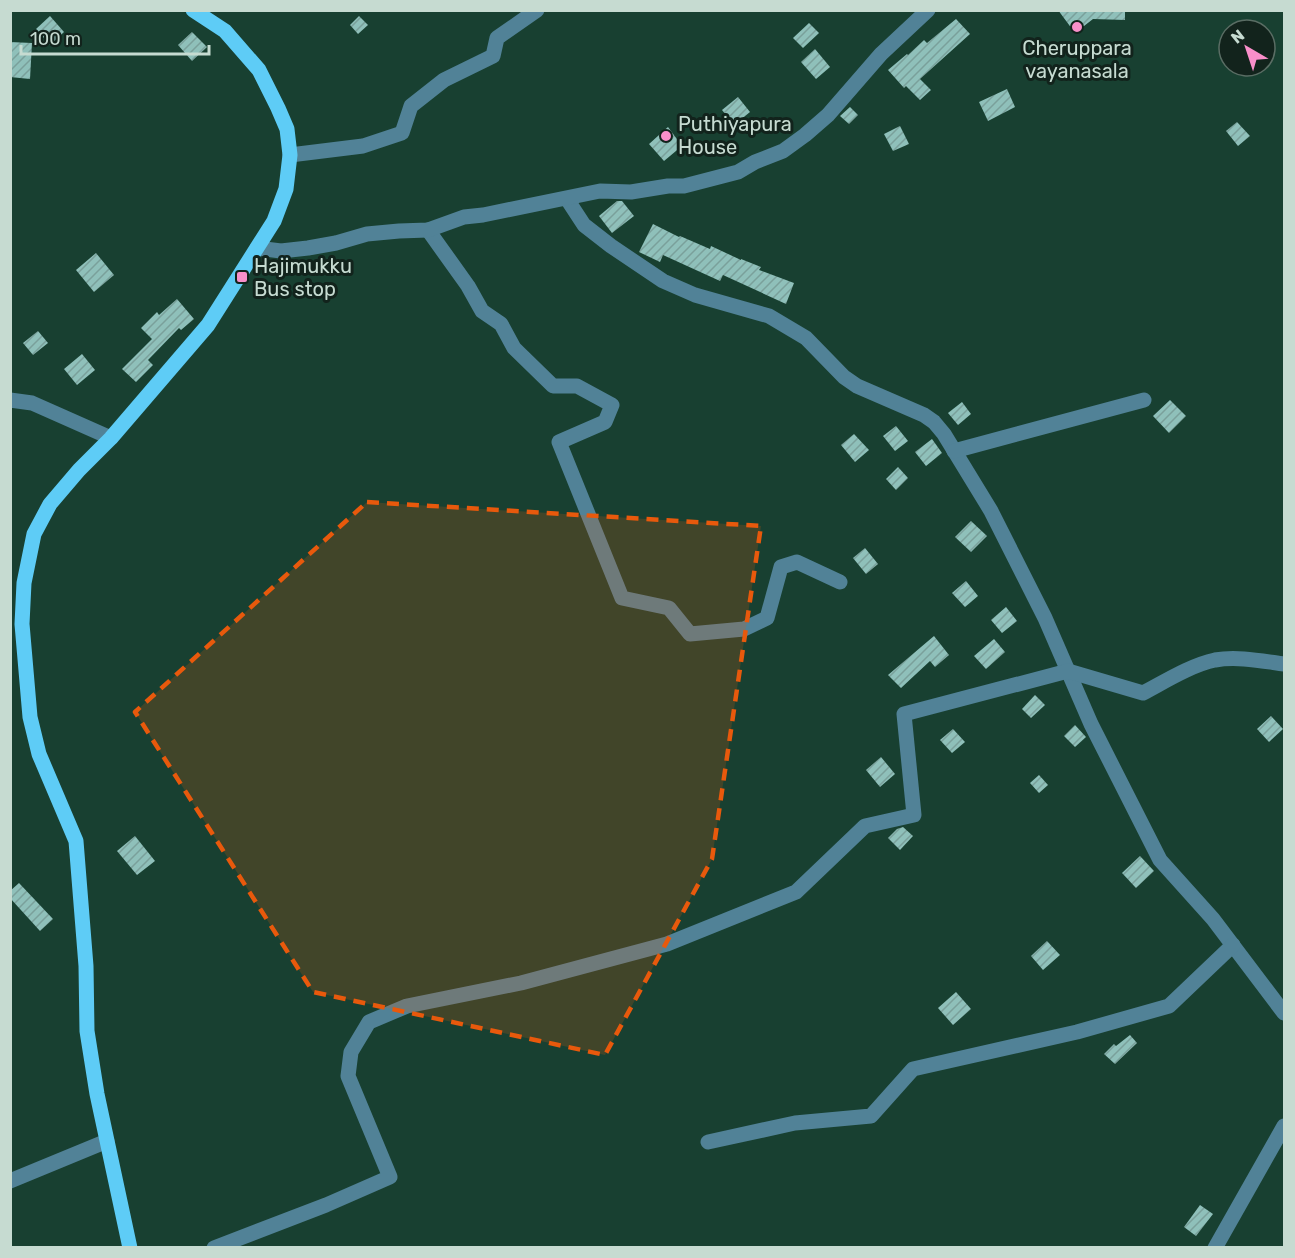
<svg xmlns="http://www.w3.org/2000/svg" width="1295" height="1258" font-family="Rubik,sans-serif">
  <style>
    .building { fill: url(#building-hatch) }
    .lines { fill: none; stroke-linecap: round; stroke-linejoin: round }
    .minor { stroke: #518297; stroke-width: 15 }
    .major { stroke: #5eccf6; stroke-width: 15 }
    .marked { fill: #e8590c; fill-opacity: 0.2; stroke: #e8590c; stroke-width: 4.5; stroke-dasharray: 12 8; stroke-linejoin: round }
    .poi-dot { fill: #f98fca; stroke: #12231c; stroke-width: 2 }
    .labels { text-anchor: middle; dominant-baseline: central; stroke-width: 6; stroke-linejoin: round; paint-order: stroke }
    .poi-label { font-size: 20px; fill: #c6dbd1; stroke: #12231c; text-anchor: start }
  </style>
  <defs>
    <pattern id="building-hatch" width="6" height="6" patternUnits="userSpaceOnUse" patternTransform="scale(1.5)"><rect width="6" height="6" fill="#8fc0ba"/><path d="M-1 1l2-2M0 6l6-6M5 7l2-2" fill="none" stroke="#7aa09b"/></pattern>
  </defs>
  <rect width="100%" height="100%" fill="#184031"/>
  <!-- building -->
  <g class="building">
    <polygon points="1058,10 1125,10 1125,20 1093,19 1075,33"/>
    <polygon points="50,16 64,32 50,45 36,29"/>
    <polygon points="359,16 368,25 358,34 350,25"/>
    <polygon points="956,19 970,34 920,79 931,90 920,100 906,86 904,88 888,70 907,54 908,55 924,40 927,43"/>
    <polygon points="809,23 819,33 803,48 793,38"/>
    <polygon points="192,32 207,47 192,61 178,45"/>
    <polygon points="10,42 32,43 30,79 10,77"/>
    <polygon points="815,49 830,67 816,79 801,62"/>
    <polygon points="1007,89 1015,107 988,121 979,102"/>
    <polygon points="738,97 750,112 734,125 722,110"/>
    <polygon points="850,107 858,115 849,124 840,116"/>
    <polygon points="1237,122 1250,136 1238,146 1226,131"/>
    <polygon points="900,126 909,144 893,151 884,134"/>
    <polygon points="668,127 682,146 664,161 649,144"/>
    <polygon points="617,201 622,201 634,216 612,233 599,216"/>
    <polygon points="653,224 679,237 680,236 710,249 711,246 741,260 741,259 761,267 759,270 794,283 786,304 723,275 720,281 663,255 660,262 639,252"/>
    <polygon points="96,253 114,275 94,292 76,270"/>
    <polygon points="177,299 194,319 181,330 179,328 148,360 153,365 136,382 122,369 152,339 141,328 157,312 159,315"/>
    <polygon points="38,331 48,343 33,355 23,343"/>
    <polygon points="82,354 95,370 77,385 64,369"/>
    <polygon points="1170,400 1186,416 1169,433 1153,416"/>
    <polygon points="962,402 971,414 958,425 948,413"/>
    <polygon points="896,426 908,441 895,451 883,436"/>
    <polygon points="854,434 869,450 855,462 841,445"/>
    <polygon points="932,439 942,453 926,466 915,452"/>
    <polygon points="898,467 908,478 896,490 886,479"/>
    <polygon points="971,521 987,536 971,552 955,537"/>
    <polygon points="865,548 878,564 866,574 853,558"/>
    <polygon points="966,581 978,596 965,607 952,593"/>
    <polygon points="1006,607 1017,621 1002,633 991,620"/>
    <polygon points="934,636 949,655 935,667 930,661 901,688 888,675"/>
    <polygon points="994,639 1005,652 986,669 974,656"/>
    <polygon points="1035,695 1045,705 1031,718 1022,709"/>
    <polygon points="1271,716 1283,729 1269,742 1257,729"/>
    <polygon points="1075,725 1086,737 1075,747 1064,736"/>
    <polygon points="953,729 965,742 952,753 940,740"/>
    <polygon points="881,757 895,774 880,787 866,770"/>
    <polygon points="1039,775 1048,785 1039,793 1030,783"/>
    <polygon points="903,827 913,836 900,850 888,838 897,829"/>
    <polygon points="135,836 155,861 137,875 117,851"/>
    <polygon points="1140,856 1154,871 1136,888 1122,873"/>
    <polygon points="19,883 53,919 40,931 10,898 10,891"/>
    <polygon points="1047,941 1060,955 1043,970 1031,956"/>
    <polygon points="956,992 971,1009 953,1025 938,1008"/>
    <polygon points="1130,1035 1137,1043 1115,1064 1104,1054 1114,1044 1116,1046"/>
    <polygon points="1200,1205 1213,1214 1196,1236 1184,1227"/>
  </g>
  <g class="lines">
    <!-- minor -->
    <g class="minor">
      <polyline points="290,155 363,146 402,133 411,106 444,80 493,56 497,38 537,10"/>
      <polyline points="567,199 584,225 611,246 663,281 695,295 769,316 806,338 844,377 857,386 924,415 934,422 944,434 991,511 1045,618 1091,724 1160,860 1213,919 1284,1013"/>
      <polyline points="428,230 468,286 482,311 501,324 514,348 553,386 577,386 612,405 605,422 559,442 622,598 669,608 690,634 744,629 767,618 781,567 797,562 840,582"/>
      <polyline points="257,248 281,251 308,248 336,243 367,234 399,231 428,230 464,217 483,215 600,191 631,192 668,186 684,186 738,172 755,162 783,151 805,135 828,115 881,54 928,10"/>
      <polyline points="10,400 32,403 111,438"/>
      <polyline points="954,451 1144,400"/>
      <polyline points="708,1142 795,1123 871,1116 913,1069 1077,1032 1169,1006 1233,945"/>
      <polyline points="10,1181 107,1141"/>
      <path d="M214,1248L326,1205L390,1177L348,1076L351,1052L369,1022L407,1006L521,983L667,944L796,892L865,826L914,815L904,714L1068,671L1143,693C1164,682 1191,665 1215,660C1237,656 1262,661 1284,664"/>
      <polyline points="1215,1248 1284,1126"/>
    </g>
    <!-- major -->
    <polyline class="major" points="130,1248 97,1094 87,1031 86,966 76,841 39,754 30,717 22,624 24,583 34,534 50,504 79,470 111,438 208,325 274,221 286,189 290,155 287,129 278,108 259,70 225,31 193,10"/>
  </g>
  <!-- marked area -->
  <path class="marked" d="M367,502L761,526L712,859L605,1055L313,992L135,712Z"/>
  <!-- markers -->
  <g class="poi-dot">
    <circle cx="1077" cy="27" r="6"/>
    <circle cx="666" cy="136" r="6"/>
    <rect x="236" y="271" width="12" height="12" rx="3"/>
  </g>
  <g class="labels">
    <!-- poi labels -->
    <g class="poi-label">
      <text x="1077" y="48" text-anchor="middle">Cheruppara<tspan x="1077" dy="23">vayanasala</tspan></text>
      <text x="678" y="124">Puthiyapura<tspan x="678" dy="23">House</tspan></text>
      <text x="254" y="266">Hajimukku<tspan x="254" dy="23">Bus stop</tspan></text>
    </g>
  </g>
  <!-- border -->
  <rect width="1295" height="1258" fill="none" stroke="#c6dbd1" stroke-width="24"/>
  <!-- north arrow -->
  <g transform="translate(1247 48) rotate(321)"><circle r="28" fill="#12231c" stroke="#5a6d64" stroke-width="1.5"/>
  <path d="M0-4.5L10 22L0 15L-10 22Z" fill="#f98fca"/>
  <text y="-9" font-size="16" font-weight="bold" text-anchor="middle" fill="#c6dbd1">N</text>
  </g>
  <!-- scale -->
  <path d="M21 45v9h188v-9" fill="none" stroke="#c6dbd1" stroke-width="3"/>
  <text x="30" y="45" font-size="18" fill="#c6dbd1" stroke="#12231c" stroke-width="4.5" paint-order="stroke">100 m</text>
</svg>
